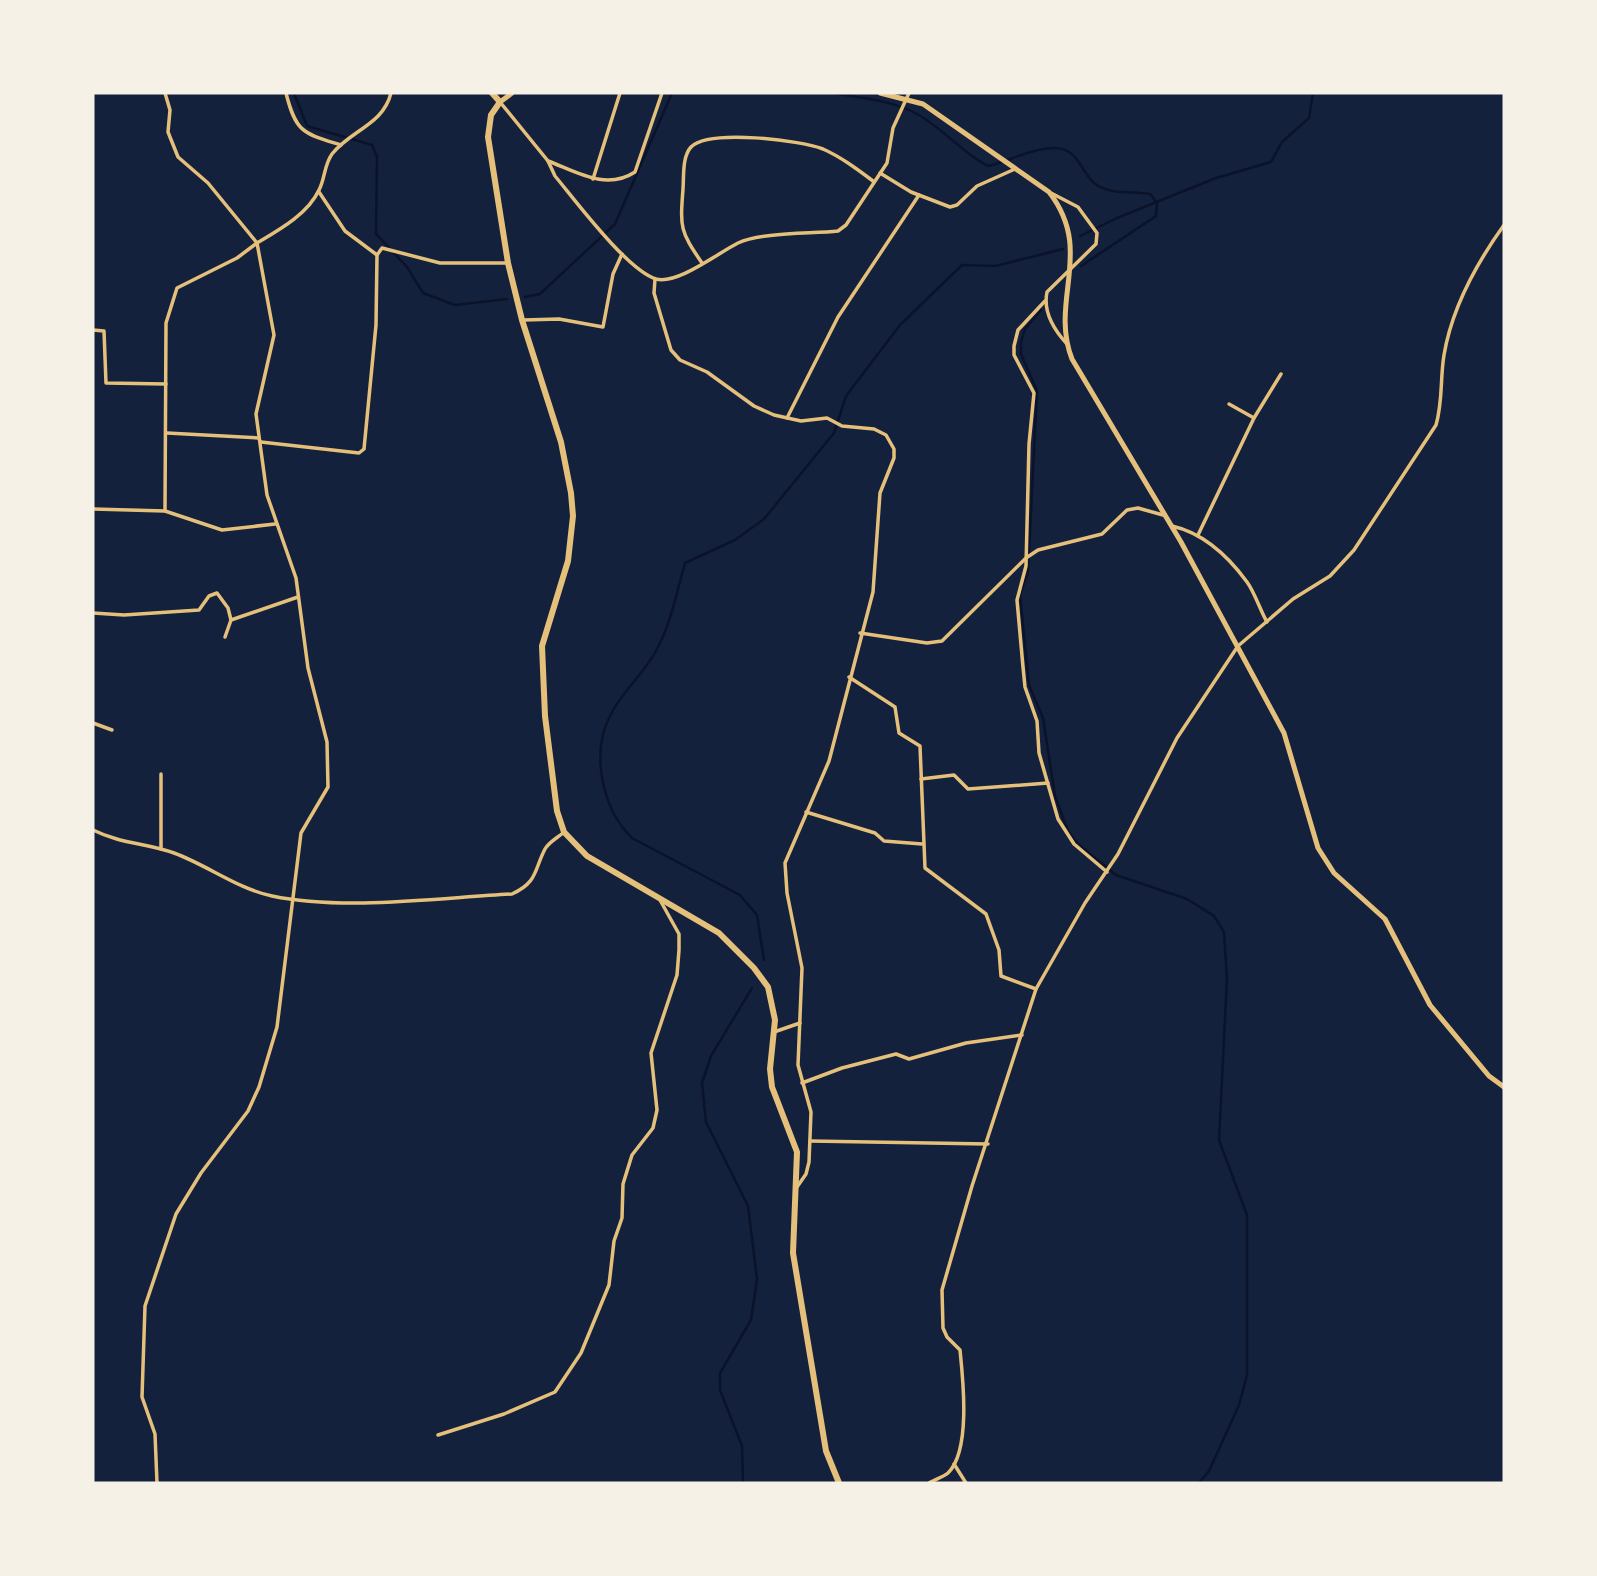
<svg xmlns="http://www.w3.org/2000/svg" width="1597" height="1576" font-family="Helvetica,sans-serif">
  <style>
    .lines { fill: none; stroke-linecap: round; stroke-linejoin: round }
    .stream { stroke: #0b132b; stroke-width: 2.5 }
    .minor { stroke: #e5c07b; stroke-width: 3.5 }
    .secondary { stroke: #e5c07b; stroke-width: 5 }
    .primary { stroke: #e5c07b; stroke-width: 6 }
  </style>
  <rect width="100%" height="100%" fill="#14213d"/>
  <g class="lines">
    <!-- stream -->
    <g class="stream">
      <polyline points="294,93 307,126 372,145 377,157 376,234 407,267 423,293 455,305 507,299"/>
      <path d="M833,93C861,98 892,100 917,114C943,128 962,153 988,166C1009,161 1033,148 1055,148C1077,148 1080,169 1093,182C1106,195 1133,191 1150,194L1157,203L1156,216L1081,266"/>
      <polyline points="1080,236 1117,218 1216,178 1271,162 1282,142 1309,118 1313,93"/>
      <polyline points="525,297 540,294 615,224 672,93"/>
      <polyline points="1041,310 1025,329 1021,342 1021,354 1037,391 1028,572 1020,594 1029,685 1043,718 1055,796 1068,831 1078,844 1116,875 1187,899 1214,916 1224,932 1227,979 1219,1140 1247,1215 1247,1375 1239,1405 1209,1471 1199,1483"/>
      <path d="M764,960L757,915L740,895L632,838C602,809 590,752 611,714C623,690 645,673 657,649C671,623 677,591 685,563L735,540L764,519L834,433L846,396L900,325L962,265L995,266L1063,249"/>
      <polyline points="743,1483 742,1446 720,1390 720,1373 751,1320 757,1279 748,1206 706,1122 702,1083 711,1056 752,988"/>
    </g>
    <!-- minor -->
    <g class="minor">
      <polyline points="165,93 170,110 168,132 178,157 208,183 257,243 237,258 177,288 166,323 165,511"/>
      <path d="M286,93C296,133 303,133 341,145"/>
      <path d="M500,102L548,161L555,176C575,200 627,270 656,279C677,285 718,253 738,243C762,232 811,234 838,231L846,225L887,163L893,128L909,93"/>
      <path d="M548,161C577,172 606,191 635,172L662,93"/>
      <polyline points="880,173 911,192 950,207 957,205 977,186 1015,169"/>
      <polyline points="593,179 620,93"/>
      <polyline points="319,192 345,231 377,255 382,248 440,263 507,263"/>
      <path d="M1051,193L1078,207L1097,233L1096,244L1047,292C1043,311 1054,330 1067,344"/>
      <path d="M702,263C680,231 680,228 683,189C684,176 682,157 691,147C709,129 800,140 823,149C841,157 857,169 873,181"/>
      <polyline points="655,279 654,293 671,350 680,360 707,372 754,406 774,415 801,421 827,418 842,426 874,429 886,435 894,449 894,458 880,493 873,592 829,761 785,863 787,893 802,968 798,1065 811,1112 809,1162 806,1174 797,1187"/>
      <polyline points="1045,301 1018,330 1014,346 1014,355 1034,393 1029,444 1026,566 1017,600 1023,667 1025,687 1037,721 1039,753 1058,819 1074,844 1107,872"/>
      <polyline points="524,320 559,319 603,327 613,274 622,254"/>
      <polyline points="93,330 104,331 106,383 166,384"/>
      <polyline points="1229,404 1254,418"/>
      <polyline points="787,418 838,317 919,195"/>
      <polyline points="167,433 259,438"/>
      <polyline points="261,442 359,453 364,449 376,325 377,255"/>
      <polyline points="93,509 165,511 222,530 275,524"/>
      <path d="M1172,526C1203,533 1228,556 1247,582C1255,593 1260,610 1267,622"/>
      <polyline points="1198,535 1254,418 1281,374"/>
      <polyline points="93,613 124,615 199,610 209,596 217,593 228,608 231,620"/>
      <polyline points="860,633 927,643 942,641 1026,558 1038,550 1102,534 1127,510 1138,508 1163,515"/>
      <polyline points="225,637 231,620 298,597"/>
      <polyline points="849,677 895,707 899,733 920,746 925,868 986,914 999,950 1001,976 1036,989"/>
      <polyline points="93,723 112,730"/>
      <polyline points="921,779 954,775 968,789 1048,783"/>
      <polyline points="806,812 875,833 884,841 922,844"/>
      <path d="M93,830C121,844 147,843 174,853C207,865 238,889 272,896C344,911 438,898 512,894C538,882 534,870 545,849C549,842 557,838 563,833"/>
      <polyline points="161,849 161,774"/>
      <polyline points="774,1032 800,1023"/>
      <polyline points="802,1083 842,1068 896,1054 909,1059 966,1043 1022,1035"/>
      <polyline points="810,1141 988,1144"/>
      <polyline points="438,1435 504,1414 555,1392 581,1353 609,1285 614,1241 622,1218 623,1184 632,1155 653,1128 657,1110 651,1053 677,975 679,950 679,934 660,900"/>
      <polyline points="954,1464 966,1483"/>
      <path d="M157,1483L155,1434L142,1397L145,1306L176,1214L201,1173L248,1111L259,1087L277,1027L301,833L328,787L327,742L308,668L296,578L267,495L256,414L274,335L257,243C279,230 308,214 319,190C325,179 324,165 332,154C351,130 383,125 391,93"/>
      <path d="M929,1483C934,1480 943,1477 948,1473C971,1451 963,1379 960,1350L947,1337L943,1328L942,1290L972,1186L1036,989L1085,903L1118,854L1177,738L1238,646L1293,599L1330,576L1354,550L1436,425C1443,401 1440,379 1444,355C1452,307 1476,264 1504,225"/>
    </g>
    <!-- secondary -->
    <g class="secondary">
      <path d="M880,93L923,104L1049,192C1095,251 1049,300 1072,359L1181,542L1284,733L1318,848L1334,873L1385,919L1430,1005L1489,1076L1504,1087"/>
      <polyline points="500,102 512,93"/>
    </g>
    <!-- primary -->
    <polyline class="primary" points="492,93 500,102 491,115 488,137 508,263 522,320 561,442 571,493 573,516 568,561 542,646 545,716 557,811 564,832 587,856 719,933 754,968 768,987 775,1020 770,1069 772,1087 797,1152 793,1253 826,1451 839,1483"/>
  </g>
  <!-- border -->
  <rect width="1597" height="1576" fill="none" stroke="#f6f1e7" stroke-width="189"/>
</svg>
